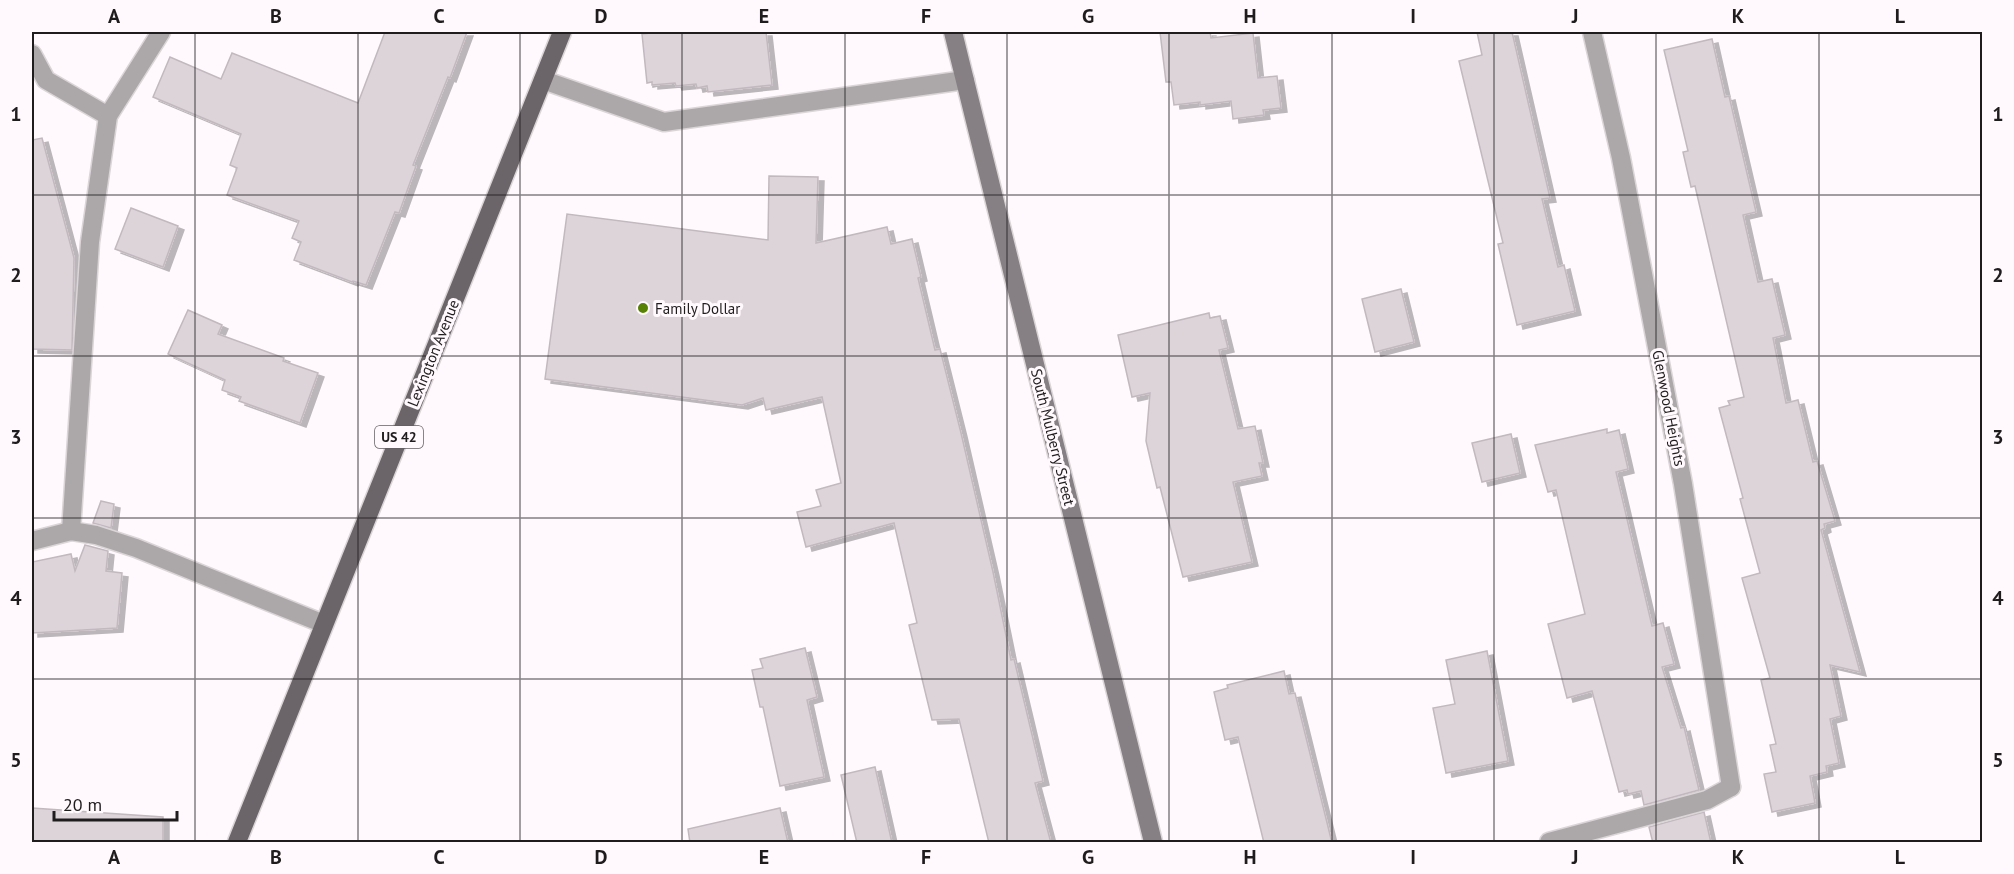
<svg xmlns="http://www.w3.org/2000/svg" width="2014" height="874" font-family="'PT Sans',sans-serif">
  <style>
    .building { fill: #ddd4da; stroke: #c2b9bf; stroke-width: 1.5; filter: url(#shadow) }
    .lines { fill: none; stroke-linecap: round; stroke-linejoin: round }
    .lane-casing { stroke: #dbd5d8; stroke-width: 21 }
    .street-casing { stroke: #dbd5d8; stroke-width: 21 }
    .secondary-casing { stroke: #dbd5d8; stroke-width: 21 }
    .primary-casing { stroke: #dbd5d8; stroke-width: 21 }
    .lane { stroke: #aca8aa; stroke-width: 18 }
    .street { stroke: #aca8aa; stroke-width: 18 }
    .secondary { stroke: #868084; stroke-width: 18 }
    .primary { stroke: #6b6469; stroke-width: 18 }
    .grid { fill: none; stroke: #1f1c1e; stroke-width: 1.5; stroke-opacity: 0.55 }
    .poi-dot { fill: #578104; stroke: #fff8fc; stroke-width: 2 }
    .labels { text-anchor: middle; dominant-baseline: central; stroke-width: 6; stroke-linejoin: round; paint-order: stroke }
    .shield { fill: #fff8fc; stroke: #625e61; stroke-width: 1.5 }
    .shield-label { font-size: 14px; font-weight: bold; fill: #1f1c1e }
    .poi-label { font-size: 15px; fill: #1f1c1e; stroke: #fff8fc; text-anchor: start }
    .street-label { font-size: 15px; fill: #1f1c1e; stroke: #fff8fc }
    .neatline { fill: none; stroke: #1f1c1e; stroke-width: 2 }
    .grid-label { font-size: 20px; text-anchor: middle; font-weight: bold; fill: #1f1c1e }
  </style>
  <defs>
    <filter id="shadow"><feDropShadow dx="6" dy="4" stdDeviation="0" flood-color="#0004"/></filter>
  </defs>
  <rect width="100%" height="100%" fill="#fff8fc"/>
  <!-- building -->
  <g class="building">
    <polygon points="385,32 467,32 450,78 448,77 413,165 416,166 399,213 395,212 366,285 353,281 352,282 294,260 301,242 292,238 299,221 227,195 237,168 230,165 241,134 153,97 170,57 221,79 232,53 358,103"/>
    <polygon points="660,32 766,32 772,85 708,92 707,86 697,88 696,84 676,86 675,83 652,85 652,82 647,83 642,34"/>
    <polygon points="1160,32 1210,32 1211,38 1253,33 1258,78 1277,76 1281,108 1263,110 1264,115 1233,119 1231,101 1200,105 1200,102 1174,105 1171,82 1166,82"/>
    <polygon points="1477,32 1512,32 1550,198 1542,199 1558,267 1564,265 1575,311 1517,325 1498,244 1503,243 1459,61 1482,55"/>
    <polygon points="1712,39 1725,97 1729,96 1756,212 1743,215 1758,282 1772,279 1785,335 1773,338 1786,403 1798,400 1813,462 1817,461 1835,521 1824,524 1825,528 1821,530 1860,672 1830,665 1841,716 1830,719 1839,763 1826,766 1827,772 1810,776 1815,803 1772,812 1764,774 1776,772 1770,745 1776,744 1761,680 1770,678 1742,578 1760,573 1740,499 1743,498 1719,408 1730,405 1728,401 1744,397 1695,186 1691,187 1683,152 1688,151 1664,50"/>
    <polygon points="42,138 74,258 72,350 32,349 32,140"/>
    <polygon points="769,176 818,177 816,243 887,227 891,244 912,239 921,277 918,278 935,350 940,349 961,433 993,572 1011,660 1014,659 1043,781 1035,783 1051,843 989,843 959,719 932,720 909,625 917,623 894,523 806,547 797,512 821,506 816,490 841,483 822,397 766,410 763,398 742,405 545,379 567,214 768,240"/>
    <polygon points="131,208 178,226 163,267 115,249"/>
    <polygon points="1401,289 1414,342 1375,352 1362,299"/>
    <polygon points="188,310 222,325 218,334 284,358 283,361 318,373 300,423 239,401 241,397 222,390 225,380 168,354"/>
    <polygon points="1209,313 1210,318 1220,316 1228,348 1219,350 1238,429 1255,426 1263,463 1259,463 1262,476 1233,482 1252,562 1183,577 1160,487 1157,488 1146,441 1150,393 1132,397 1118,335"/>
    <polygon points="1607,429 1607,433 1619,430 1628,469 1616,472 1652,626 1663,623 1674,664 1662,667 1681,728 1684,727 1699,790 1644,805 1641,791 1628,794 1627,790 1619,792 1592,691 1567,698 1548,624 1585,614 1556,490 1548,492 1535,445"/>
    <polygon points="1511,434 1520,473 1482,482 1472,443"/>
    <polygon points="101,501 114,504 111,528 93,523"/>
    <polygon points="85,545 108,551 106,571 122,573 117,628 32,633 32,562 71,554 75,571"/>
    <polygon points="805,648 817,697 807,700 824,777 780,786 763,707 760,707 752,670 763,668 760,659"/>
    <polygon points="1487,651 1508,761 1446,773 1433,708 1455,704 1446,660"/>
    <polygon points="1284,671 1289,694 1295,693 1332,843 1264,843 1238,737 1225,740 1214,692 1228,688 1227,685"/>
    <polygon points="875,767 892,843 857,843 841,775"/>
    <polygon points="32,808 163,817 163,843 32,843"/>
    <polygon points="780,808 788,843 690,843 688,829"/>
    <polygon points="1704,812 1711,843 1653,843 1649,827"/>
  </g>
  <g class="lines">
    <defs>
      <g id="lane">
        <polyline points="32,54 46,80 108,116"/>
        <polyline points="543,80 664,122 965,80"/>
        <polyline points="71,531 90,242 108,116 161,32"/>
        <polyline points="32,541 71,531 96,535 136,548 324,624"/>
        <polyline points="1549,842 1707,800 1731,787"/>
      </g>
      <polyline id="street" points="1592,32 1621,158 1683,484 1731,787"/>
      <polyline id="secondary" points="953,32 1153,842"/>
      <polyline id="primary" points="237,842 562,32"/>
    </defs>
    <!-- lane casing -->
    <use href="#lane" class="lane-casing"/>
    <!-- street casing -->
    <use href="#street" class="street-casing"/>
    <!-- secondary casing -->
    <use href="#secondary" class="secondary-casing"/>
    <!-- primary casing -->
    <use href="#primary" class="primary-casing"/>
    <!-- lane -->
    <use href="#lane" class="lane"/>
    <!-- street -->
    <use href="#street" class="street"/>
    <!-- secondary -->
    <use href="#secondary" class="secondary"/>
    <!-- primary -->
    <use href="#primary" class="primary"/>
  </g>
  <!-- grid -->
  <path class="grid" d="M195,32V842M358,32V842M520,32V842M682,32V842M845,32V842M1007,32V842M1169,32V842M1332,32V842M1494,32V842M1656,32V842M1819,32V842M32,195H1982M32,356H1982M32,518H1982M32,679H1982"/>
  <!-- markers -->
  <circle class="poi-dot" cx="643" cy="308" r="6"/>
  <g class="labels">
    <!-- shield labels -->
    <rect class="shield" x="375" y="426" width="48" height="22" rx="4.5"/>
    <g class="shield-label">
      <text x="399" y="437">US 42</text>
    </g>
    <!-- poi labels -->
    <g class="poi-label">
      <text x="655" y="308">Family Dollar</text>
    </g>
    <!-- street labels -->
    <g class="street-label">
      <text transform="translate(433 353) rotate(-68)">Lexington Avenue</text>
      <text transform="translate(1669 408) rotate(79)">Glenwood Heights</text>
      <text transform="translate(1053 437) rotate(76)">South Mulberry Street</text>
    </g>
  </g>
  <!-- border -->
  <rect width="2014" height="874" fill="none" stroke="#fff8fc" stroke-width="66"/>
  <!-- scale -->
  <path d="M54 811v9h123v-9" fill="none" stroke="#1f1c1e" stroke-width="3"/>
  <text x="63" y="811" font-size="18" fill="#1f1c1e" stroke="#fff8fc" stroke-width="4.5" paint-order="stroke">20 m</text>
  <rect x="33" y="33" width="1948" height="808" class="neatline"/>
  <g class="grid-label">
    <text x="114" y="23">A</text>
    <text x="276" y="23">B</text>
    <text x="439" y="23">C</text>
    <text x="601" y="23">D</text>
    <text x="764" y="23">E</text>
    <text x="926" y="23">F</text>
    <text x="1088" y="23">G</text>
    <text x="1250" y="23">H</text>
    <text x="1413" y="23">I</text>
    <text x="1575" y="23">J</text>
    <text x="1738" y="23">K</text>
    <text x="1900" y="23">L</text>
    <text x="16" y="121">1</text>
    <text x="1998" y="121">1</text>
    <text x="16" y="282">2</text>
    <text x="1998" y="282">2</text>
    <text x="16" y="444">3</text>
    <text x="1998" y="444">3</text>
    <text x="16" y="605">4</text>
    <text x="1998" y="605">4</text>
    <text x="16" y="767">5</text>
    <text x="1998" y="767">5</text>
    <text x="114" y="864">A</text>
    <text x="276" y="864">B</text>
    <text x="439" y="864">C</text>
    <text x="601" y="864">D</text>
    <text x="764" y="864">E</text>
    <text x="926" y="864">F</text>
    <text x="1088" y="864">G</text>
    <text x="1250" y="864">H</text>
    <text x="1413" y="864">I</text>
    <text x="1575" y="864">J</text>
    <text x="1738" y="864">K</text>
    <text x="1900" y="864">L</text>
  </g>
</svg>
